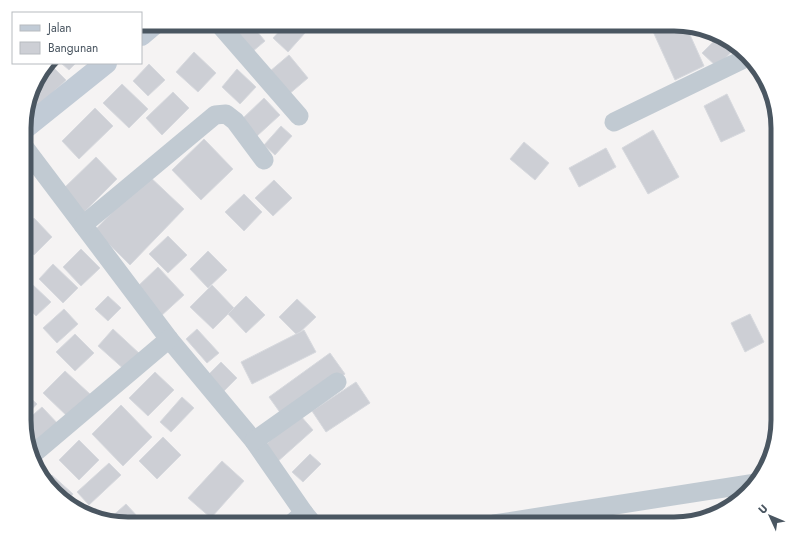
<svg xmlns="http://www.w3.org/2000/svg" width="802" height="548" font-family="Jost,sans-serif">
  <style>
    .building { fill: #cdcfd5; stroke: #d7d9de }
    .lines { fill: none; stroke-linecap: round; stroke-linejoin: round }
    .street { stroke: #c1cad2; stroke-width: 19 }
    .secondary { stroke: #c1cbd6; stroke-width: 22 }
    .rim { fill: none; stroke: #4a5661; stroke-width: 5 }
  </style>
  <rect width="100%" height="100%" fill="#f5f3f3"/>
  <!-- building -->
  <g class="building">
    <polygon points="227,24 251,24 265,41 252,52"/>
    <polygon points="286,24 313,24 288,52 273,38"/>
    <polygon points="657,24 680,24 686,26 704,66 675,80 651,27"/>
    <polygon points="717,38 737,46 717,67 702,53"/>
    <polygon points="194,52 216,73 198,92 176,72"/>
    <polygon points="289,55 308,78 288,95 269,72"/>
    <polygon points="49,63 66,80 26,118 25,114 38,76"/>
    <polygon points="61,63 76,63 69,70"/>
    <polygon points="149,64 165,80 148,96 133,81"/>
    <polygon points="237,69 256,87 240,104 222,87"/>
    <polygon points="122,84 148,109 129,128 103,103"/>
    <polygon points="173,92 189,108 162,135 146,118"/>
    <polygon points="727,94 745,131 721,142 704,106"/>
    <polygon points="264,98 280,115 257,136 242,119"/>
    <polygon points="95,108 113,126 79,159 62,141"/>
    <polygon points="281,126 292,136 275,155 264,145"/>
    <polygon points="653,130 679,177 648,194 622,148"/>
    <polygon points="204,139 233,169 201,200 172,170"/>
    <polygon points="524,142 549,163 535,180 510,159"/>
    <polygon points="606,148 616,167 579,187 569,168"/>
    <polygon points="96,157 117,179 83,213 61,191"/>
    <polygon points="148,175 184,209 130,265 95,230"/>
    <polygon points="274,180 292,198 273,216 255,198"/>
    <polygon points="244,194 262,212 244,231 225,212"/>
    <polygon points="34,218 52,237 34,255 25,246 25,226"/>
    <polygon points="168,236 187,255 168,273 149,254"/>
    <polygon points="81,249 100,268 81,286 63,267"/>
    <polygon points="208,251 227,270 208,288 190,269"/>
    <polygon points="53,264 78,288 63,303 39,279"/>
    <polygon points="158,267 184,295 161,316 135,289"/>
    <polygon points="32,284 51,302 36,316 25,305 25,291"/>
    <polygon points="212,285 234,308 213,329 190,307"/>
    <polygon points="108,296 121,308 108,321 95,309"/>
    <polygon points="246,296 265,315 246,333 228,314"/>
    <polygon points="297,299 316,317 297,335 279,317"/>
    <polygon points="64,309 78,324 57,343 43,328"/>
    <polygon points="750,314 764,342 745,352 731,323"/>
    <polygon points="113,329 141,355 126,371 98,346"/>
    <polygon points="197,329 219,353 207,363 186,339"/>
    <polygon points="304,330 316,352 252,384 241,362"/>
    <polygon points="75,334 94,353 75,371 56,352"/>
    <polygon points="330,353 345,374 284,418 269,397"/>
    <polygon points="221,362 237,378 223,392 207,376"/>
    <polygon points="65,371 91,395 69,418 43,393"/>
    <polygon points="155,372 174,390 148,416 129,398"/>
    <polygon points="356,382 370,403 326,432 312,411"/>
    <polygon points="25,393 37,404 25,417"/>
    <polygon points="182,397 194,408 171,432 160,422"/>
    <polygon points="121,405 152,437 123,466 92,434"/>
    <polygon points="42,407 60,426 38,447 25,434 25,422"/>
    <polygon points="300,415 313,430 276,463 263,447"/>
    <polygon points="163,437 181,455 157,479 139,461"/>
    <polygon points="79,440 99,460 79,480 59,460"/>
    <polygon points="310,454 321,464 303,482 292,472"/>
    <polygon points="222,461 244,481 211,518 188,498"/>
    <polygon points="109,463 121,475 89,505 77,492"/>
    <polygon points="52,475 73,494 66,503 46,481"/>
    <polygon points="126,504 138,517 130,524 122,524 109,519"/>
  </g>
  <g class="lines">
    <!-- street -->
    <g class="street">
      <polyline points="219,24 299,116"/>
      <polyline points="614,122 748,57"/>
      <polyline points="25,148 169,339 254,441 304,513 313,524"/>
      <polyline points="83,225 215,115 226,114 235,121 264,160"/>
      <polyline points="254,441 337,382"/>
      <polyline points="32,455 169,339"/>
      <polyline points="291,524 304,513"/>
      <polyline points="494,524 756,483"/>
    </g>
    <!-- secondary -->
    <g class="secondary">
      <polyline points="141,35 154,24"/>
      <polyline points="25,128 106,63"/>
    </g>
  </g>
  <!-- crop -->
  <path d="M0 0H802V548H0ZM128 31H674A97 97 0 0 1 771 128V420A97 97 0 0 1 674 517H128A97 97 0 0 1 31 420V128A97 97 0 0 1 128 31Z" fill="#fff" fill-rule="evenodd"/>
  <path class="rim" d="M128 31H674A97 97 0 0 1 771 128V420A97 97 0 0 1 674 517H128A97 97 0 0 1 31 420V128A97 97 0 0 1 128 31Z"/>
  <!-- legend -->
  <rect x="12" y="12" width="130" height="52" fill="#ffffff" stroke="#b7bbc0"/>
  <rect x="20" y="25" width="20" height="6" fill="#c1cbd6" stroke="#b7bbc0"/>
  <text x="48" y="32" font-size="12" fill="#4a5661">Jalan</text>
  <rect x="20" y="42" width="20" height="12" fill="#cdcfd5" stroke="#b7bbc0"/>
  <text x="48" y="52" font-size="12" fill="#4a5661">Bangunan</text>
  <!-- north arrow -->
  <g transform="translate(770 516) rotate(314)" stroke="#ffffff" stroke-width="3" paint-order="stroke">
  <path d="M0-3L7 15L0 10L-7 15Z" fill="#4a5661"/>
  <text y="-6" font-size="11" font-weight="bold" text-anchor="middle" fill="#4a5661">U</text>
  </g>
</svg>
